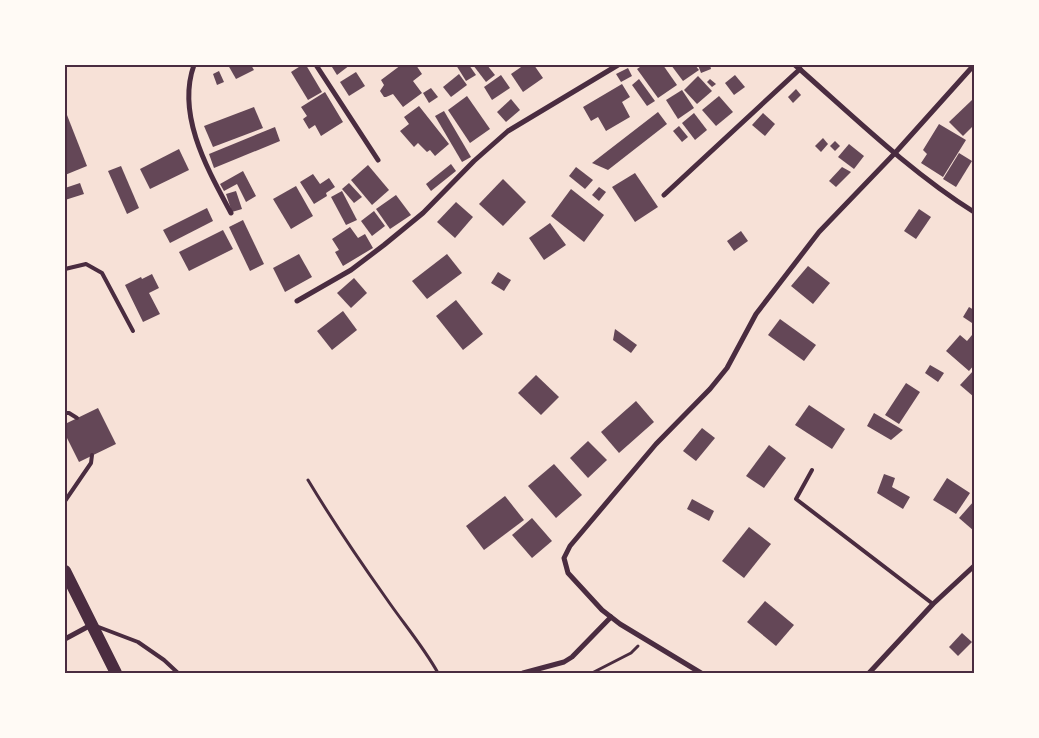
<svg xmlns="http://www.w3.org/2000/svg" width="1039" height="738" font-family="Figtree,sans-serif">
  <style>
    .building { fill: #644757 }
    .lines { fill: none; stroke-linecap: round; stroke-linejoin: round }
    .path { stroke: #4a2c40; stroke-width: 3 }
    .service { stroke: #4a2c40; stroke-width: 4 }
    .minor { stroke: #4a2c40; stroke-width: 5 }
    .primary { stroke: #4a2c40; stroke-width: 12 }
    .neatline { fill: none; stroke: #4a2c40; stroke-width: 2 }
  </style>
  <rect width="100%" height="100%" fill="#f7e1d7"/>
  <!-- building -->
  <g class="building">
    <polygon points="228,65 251,65 254,70 236,79"/>
    <polygon points="302,65 306,65 322,92 308,100 291,72"/>
    <polygon points="334,65 350,65 337,75 332,67"/>
    <polygon points="401,65 416,65 422,74 413,81 422,93 403,107 393,94 386,97 384,97 380,91 384,85 381,80"/>
    <polygon points="456,65 469,65 476,75 466,81"/>
    <polygon points="473,65 487,65 495,75 486,82"/>
    <polygon points="524,65 534,65 543,78 523,92 511,74"/>
    <polygon points="643,65 663,65 677,85 658,98 637,69"/>
    <polygon points="671,65 695,65 699,70 683,81"/>
    <polygon points="698,65 710,65 711,69 701,73"/>
    <polygon points="628,68 632,76 621,82 616,74"/>
    <polygon points="219,71 224,82 217,85 213,74"/>
    <polygon points="356,72 365,86 349,96 340,82"/>
    <polygon points="459,74 467,85 451,97 443,87"/>
    <polygon points="501,75 510,88 492,100 484,87"/>
    <polygon points="735,75 745,87 734,95 725,83"/>
    <polygon points="698,76 712,91 697,104 684,90"/>
    <polygon points="639,79 655,101 647,106 632,85"/>
    <polygon points="710,79 716,84 712,87 707,82"/>
    <polygon points="622,84 630,97 622,102 630,117 606,131 598,117 591,121 583,107"/>
    <polygon points="431,88 438,97 429,103 423,93"/>
    <polygon points="796,89 801,95 793,103 788,97"/>
    <polygon points="682,90 694,108 678,119 666,100"/>
    <polygon points="325,92 343,122 321,136 315,125 309,129 303,119 307,116 301,107"/>
    <polygon points="467,96 490,129 470,143 448,110"/>
    <polygon points="719,96 733,112 716,126 702,110"/>
    <polygon points="511,99 520,110 506,122 497,112"/>
    <polygon points="972,100 974,102 974,125 963,136 949,122"/>
    <polygon points="419,106 449,144 435,156 430,150 427,152 418,143 414,147 400,131 409,124 404,117"/>
    <polygon points="254,107 263,128 213,147 204,126"/>
    <polygon points="65,110 87,166 65,175"/>
    <polygon points="444,111 471,157 462,162 435,116"/>
    <polygon points="658,112 667,124 608,170 592,163"/>
    <polygon points="694,113 707,130 695,140 682,123"/>
    <polygon points="763,113 775,124 765,136 752,125"/>
    <polygon points="939,124 966,140 943,177 921,163 927,154 923,150"/>
    <polygon points="679,126 688,137 682,142 673,131"/>
    <polygon points="275,127 280,141 214,168 209,154"/>
    <polygon points="823,138 828,144 821,152 815,146"/>
    <polygon points="835,141 840,146 835,151 830,146"/>
    <polygon points="849,144 864,156 854,169 838,157"/>
    <polygon points="179,149 189,170 150,189 140,169"/>
    <polygon points="959,153 972,161 956,187 943,179"/>
    <polygon points="451,164 456,171 431,191 426,184"/>
    <polygon points="368,165 389,190 372,205 351,180"/>
    <polygon points="121,166 139,208 127,214 108,171"/>
    <polygon points="576,167 593,180 585,189 569,176"/>
    <polygon points="842,167 851,172 836,187 829,181"/>
    <polygon points="243,171 256,196 246,202 237,184 224,191 220,184"/>
    <polygon points="635,173 658,207 635,222 612,187"/>
    <polygon points="313,174 320,184 329,178 335,187 326,193 327,196 314,204 300,182"/>
    <polygon points="503,179 526,202 503,226 479,204"/>
    <polygon points="80,183 84,194 65,200 65,188"/>
    <polygon points="349,183 362,197 354,203 342,189"/>
    <polygon points="296,186 313,216 291,229 273,199"/>
    <polygon points="599,187 606,192 599,201 592,195"/>
    <polygon points="571,189 604,215 584,242 551,216"/>
    <polygon points="236,191 242,209 232,212 226,194"/>
    <polygon points="342,191 357,220 346,225 331,197"/>
    <polygon points="396,195 411,215 390,229 376,209"/>
    <polygon points="456,202 473,217 455,238 437,222"/>
    <polygon points="207,208 213,221 170,243 163,230"/>
    <polygon points="919,209 931,217 916,239 904,231"/>
    <polygon points="374,211 385,226 372,236 361,221"/>
    <polygon points="243,220 264,264 250,271 229,227"/>
    <polygon points="550,223 566,245 544,260 529,238"/>
    <polygon points="350,227 358,238 365,234 373,248 343,266 335,252 339,250 332,239"/>
    <polygon points="223,230 233,249 189,271 179,252"/>
    <polygon points="741,231 748,241 734,251 727,241"/>
    <polygon points="299,254 312,277 285,292 273,268"/>
    <polygon points="447,254 462,273 427,299 412,281"/>
    <polygon points="808,266 830,283 813,304 791,286"/>
    <polygon points="498,272 511,280 504,291 491,283"/>
    <polygon points="152,274 159,288 149,293 160,314 143,322 125,285 141,277 142,279"/>
    <polygon points="354,278 367,293 351,308 337,293"/>
    <polygon points="456,300 483,334 463,350 436,316"/>
    <polygon points="969,307 974,310 974,320 972,323 963,317"/>
    <polygon points="343,311 357,330 332,350 317,331"/>
    <polygon points="780,319 816,345 804,361 768,335"/>
    <polygon points="615,329 637,345 631,353 613,340"/>
    <polygon points="960,335 967,341 972,335 974,337 974,365 969,371 946,351"/>
    <polygon points="930,365 944,373 938,382 925,373"/>
    <polygon points="974,370 974,397 960,385"/>
    <polygon points="536,375 559,397 541,415 518,393"/>
    <polygon points="906,383 920,392 899,424 885,415"/>
    <polygon points="636,401 654,422 619,453 601,432"/>
    <polygon points="809,405 845,429 832,449 795,425"/>
    <polygon points="98,408 116,444 79,462 65,434 65,424"/>
    <polygon points="874,413 903,430 891,440 867,426"/>
    <polygon points="702,428 715,438 696,461 683,451"/>
    <polygon points="588,441 607,460 588,478 570,458"/>
    <polygon points="769,445 786,458 764,488 746,476"/>
    <polygon points="554,464 582,495 556,518 528,486"/>
    <polygon points="884,474 895,478 892,487 910,497 903,509 877,493"/>
    <polygon points="947,478 970,493 956,514 933,500"/>
    <polygon points="505,496 524,520 484,550 466,526"/>
    <polygon points="692,499 714,511 709,521 687,509"/>
    <polygon points="974,501 974,531 959,518"/>
    <polygon points="532,518 552,541 532,558 512,535"/>
    <polygon points="749,527 771,544 744,578 722,561"/>
    <polygon points="765,601 794,625 776,646 747,622"/>
    <polygon points="962,633 972,642 958,656 949,647"/>
  </g>
  <g class="lines">
    <!-- path -->
    <g class="path">
      <path d="M308,480C332,520 359,560 386,598C403,623 423,646 438,673"/>
      <polyline points="592,673 631,653 638,646"/>
    </g>
    <!-- service -->
    <g class="service">
      <polyline points="65,269 86,264 102,273 133,331"/>
      <polyline points="65,413 69,413 77,418"/>
      <polyline points="812,470 796,499 933,604"/>
      <polyline points="65,501 91,463 92,455"/>
      <polyline points="96,626 138,642 164,660 178,673"/>
    </g>
    <!-- minor -->
    <g class="minor">
      <path d="M194,65C176,115 208,170 231,213"/>
      <polyline points="316,65 378,160"/>
      <path d="M795,65C853,116 909,171 974,212"/>
      <polyline points="664,195 800,69"/>
      <polyline points="297,301 351,270 384,245 423,213 474,161 508,131 618,65"/>
      <polyline points="65,639 91,625"/>
      <polyline points="523,673 564,662 572,657 611,617"/>
      <polyline points="701,673 620,624 602,610 568,573 564,558 570,546 656,444 710,389 727,368 756,314 819,232 895,153 974,65"/>
      <polyline points="869,673 933,604 974,566"/>
    </g>
    <!-- primary -->
    <polyline class="primary" points="65,571 116,673"/>
  </g>
  <!-- border -->
  <rect width="1039" height="738" fill="none" stroke="#fffaf5" stroke-width="132"/>
  <rect x="66" y="66" width="907" height="606" class="neatline"/>
</svg>
